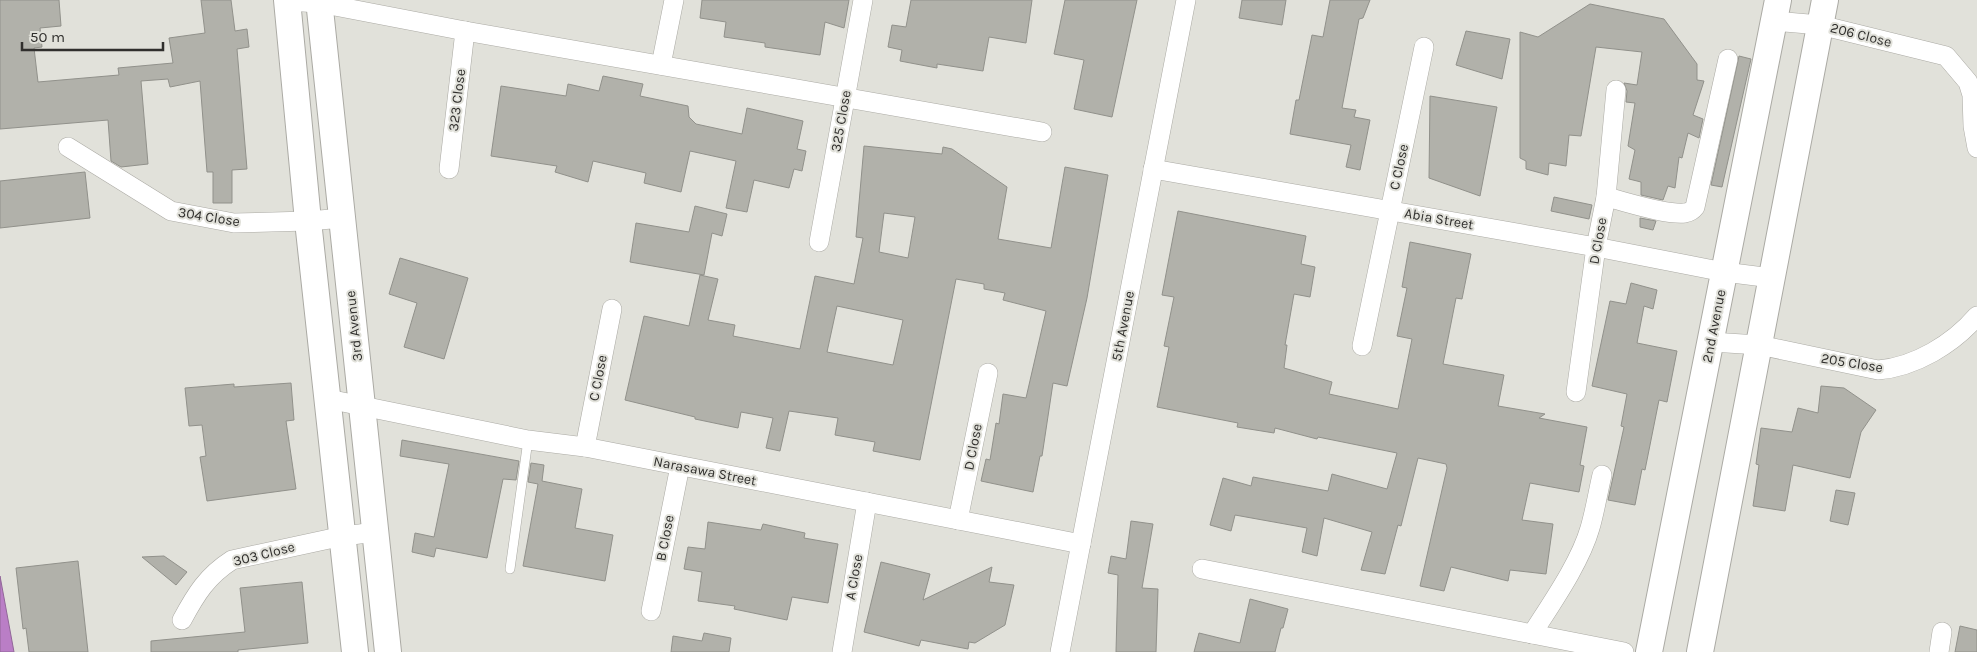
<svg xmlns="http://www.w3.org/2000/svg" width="1977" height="652" font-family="Karla,sans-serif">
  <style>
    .water { fill: #ba7ec6; stroke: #916698 }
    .building { fill: #b1b1aa; stroke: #91918b; fill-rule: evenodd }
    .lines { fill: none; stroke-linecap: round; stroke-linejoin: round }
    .lane-casing { stroke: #abaaa4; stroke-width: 10 }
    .street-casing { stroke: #abaaa4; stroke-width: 20 }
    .secondary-casing { stroke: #abaaa4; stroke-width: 28 }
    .lane { stroke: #fff; stroke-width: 9 }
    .street { stroke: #fff; stroke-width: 19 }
    .secondary { stroke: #fff; stroke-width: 26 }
    .labels { text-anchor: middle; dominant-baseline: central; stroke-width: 4; stroke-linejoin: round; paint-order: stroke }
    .street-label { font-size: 14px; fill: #302f2d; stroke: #e1e1da }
  </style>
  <rect width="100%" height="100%" fill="#e1e1da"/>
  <!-- water -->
  <polygon class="water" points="0,576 14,652 0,652"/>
  <!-- building -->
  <g class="building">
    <polygon points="0,0 59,0 61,26 40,28 42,47 34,48 38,82 119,75 118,68 173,63 169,38 205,33 201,0 231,0 235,31 247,29 249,47 237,49 247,169 232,170 232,203 213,203 213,172 207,172 200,81 170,87 168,79 141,81 148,164 121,167 111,161 108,120 0,129"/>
    <polygon points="702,0 849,0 844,28 825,22 820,55 765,47 765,43 724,37 726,22 700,18"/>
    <polygon points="911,0 1032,0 1026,43 989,37 983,71 937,64 937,68 900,61 902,50 888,47 892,25 906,27"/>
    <polygon points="1065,0 1137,0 1112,117 1074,109 1084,60 1054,54"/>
    <polygon points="1242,0 1286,0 1282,25 1239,18"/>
    <polygon points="1330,0 1370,0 1363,18 1359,19 1342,108 1356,110 1354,117 1370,120 1360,170 1346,167 1351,145 1290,134 1296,100 1299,100 1312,35 1323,37"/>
    <polygon points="1590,4 1664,19 1697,64 1697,80 1704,81 1693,115 1703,119 1699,138 1688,133 1682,158 1679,157 1675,188 1668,186 1663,200 1641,195 1641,182 1629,179 1635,150 1628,146 1635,103 1626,102 1627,91 1624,83 1637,85 1642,52 1596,47 1581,136 1569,135 1566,166 1549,163 1548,175 1526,169 1526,161 1520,158 1520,32 1538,37"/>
    <polygon points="1466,31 1510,39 1502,79 1456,65"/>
    <polygon points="1739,56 1751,59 1722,187 1711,185"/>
    <polygon points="603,76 643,84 640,96 688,106 689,117 696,124 742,134 747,108 803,121 797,149 806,151 802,171 794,169 789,188 754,180 747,212 726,208 736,161 690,151 681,192 644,183 646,173 593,161 588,182 555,172 557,166 491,156 501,86 566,96 568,84 599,91"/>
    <polygon points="1430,96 1497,107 1480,196 1429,178"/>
    <path d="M864,146L942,154L943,147L952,149L1007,187L998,239L1051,248L1065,167L1108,175L1087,298L1067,386L1053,383L1042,456H1040L1033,492L981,481L986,459L990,460L996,423L999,424L1003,394L1026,398L1046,311L1003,300L1005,293L984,289V284L956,279L920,460L873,451L875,442L835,435L838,418L789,411L780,451L766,448L773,418L741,412L738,428L695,419V417L625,400L644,316L689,326L700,275L718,279L708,320L735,325L733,336L800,349L815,276L854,284L863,238L856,237ZM884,213L915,217L908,258L879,252ZM837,306L903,320L893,365L827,352Z"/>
    <polygon points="85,172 90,218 0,228 0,181"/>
    <polygon points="1554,197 1592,205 1589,219 1551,211"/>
    <polygon points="695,206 727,214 722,236 712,233 704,275 630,262 636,223 689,232"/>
    <polygon points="1178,211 1306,236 1301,264 1315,267 1310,297 1294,294 1285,345 1287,345 1284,368 1332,382 1329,394 1398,409 1412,339 1397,336 1407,288 1402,287 1410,242 1471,254 1462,299 1456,298 1443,364 1504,375 1498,406 1545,414 1539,418 1587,427 1580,465 1584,466 1579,492 1530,483 1522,520 1553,524 1546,574 1510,570 1508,581 1451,567 1444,591 1420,586 1447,468 1446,464 1418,458 1401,526 1398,525 1385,574 1361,570 1372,532 1324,518 1317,556 1302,552 1307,528 1235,515 1231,531 1210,525 1223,478 1251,486 1253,477 1328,491 1332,474 1387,489 1397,453 1318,437 1317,439 1275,428 1274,433 1237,427 1238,423 1157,407 1169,347 1164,346 1174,297 1162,295"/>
    <polygon points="1640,218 1656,221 1653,230 1640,227"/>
    <polygon points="400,258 468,278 444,359 404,347 417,303 389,294"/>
    <polygon points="1631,283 1657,290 1653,309 1644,306 1637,343 1677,351 1667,402 1659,400 1645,470 1642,469 1635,505 1608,500 1624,427 1621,426 1627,394 1592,386 1610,301 1626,304"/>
    <polygon points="291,383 294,420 286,421 296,489 207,501 200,457 206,456 202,425 189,426 185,388 234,384 234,387"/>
    <polygon points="1821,386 1844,388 1876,410 1861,432 1850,478 1793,465 1785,511 1753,506 1759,465 1756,464 1761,428 1792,432 1798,408 1818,413"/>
    <polygon points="402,440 519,461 516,480 503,479 487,558 436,548 434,557 412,552 415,533 434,537 449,464 400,456"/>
    <polygon points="531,463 544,465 542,481 582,489 575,528 613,535 605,581 523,566 538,484 528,482"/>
    <polygon points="1836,490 1855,493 1848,525 1830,521"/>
    <polygon points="1131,521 1153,524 1142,588 1158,589 1156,652 1116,652 1118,575 1108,573 1111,556 1126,559"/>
    <polygon points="708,522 761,530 763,524 805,533 804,538 838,544 828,603 792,597 787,620 734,609 735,606 698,601 702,572 684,569 688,547 705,549"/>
    <polygon points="164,556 187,572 176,585 142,557"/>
    <polygon points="78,561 88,652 29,652 26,628 23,629 16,568"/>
    <polygon points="881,562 930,574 923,600 992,567 989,582 1014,585 1005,625 975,643 969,642 968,649 921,640 919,646 864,632"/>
    <polygon points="302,582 308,643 238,650 238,652 151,652 151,641 245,632 240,588"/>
    <polygon points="1250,599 1288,609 1283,628 1281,628 1275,652 1194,652 1199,633 1240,643"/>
    <polygon points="1960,626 1977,630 1977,652 1955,652"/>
    <polygon points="704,633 731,638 729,652 671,652 673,636 702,641"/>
  </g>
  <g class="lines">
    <defs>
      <polyline id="lane" points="510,569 528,440"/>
      <g id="street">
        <polyline points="287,1 319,3 465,31 1042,132"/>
        <polyline points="1774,21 1820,25 1946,56 1968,82 1972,95 1973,126 1977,148"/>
        <polyline points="661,65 674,0"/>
        <polyline points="68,147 171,211 234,223 308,221 343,218"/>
        <polyline points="449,169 465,31"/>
        <polyline points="1153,169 1596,247 1724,272 1772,278"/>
        <path d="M1606,197C1627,202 1665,215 1685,213C1690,212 1692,211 1695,207L1728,59"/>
        <polyline points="819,242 863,0"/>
        <path d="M1711,342L1759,345L1878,370C1915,367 1953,344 1977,316"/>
        <polyline points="1362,346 1424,47"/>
        <polyline points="1576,392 1596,247 1606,197 1616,90"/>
        <polyline points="328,399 528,440 585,447 1081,544"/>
        <polyline points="585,447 612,309"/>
        <polyline points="958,520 988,373"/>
        <polyline points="1202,569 1624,652"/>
        <polyline points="651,611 680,466"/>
        <path d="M182,620C196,594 207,576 232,560L343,536L376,532"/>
        <path d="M1532,634C1551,604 1580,563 1590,528C1595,511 1598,492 1602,475"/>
        <polyline points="842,652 867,502"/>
        <polyline points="1060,652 1186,0"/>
        <polyline points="1939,652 1942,632"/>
      </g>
      <g id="secondary">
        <polyline points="287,0 308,221 355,652"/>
        <polyline points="319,0 388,652"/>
        <polyline points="1649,652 1778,0"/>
        <polyline points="1700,652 1825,0"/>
      </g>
    </defs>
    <!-- lane casing -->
    <use href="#lane" class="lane-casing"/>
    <!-- street casing -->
    <use href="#street" class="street-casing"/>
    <!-- secondary casing -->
    <use href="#secondary" class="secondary-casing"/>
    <!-- lane -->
    <use href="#lane" class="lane"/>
    <!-- street -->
    <use href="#street" class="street"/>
    <!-- secondary -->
    <use href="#secondary" class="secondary"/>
  </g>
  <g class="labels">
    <!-- street labels -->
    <g class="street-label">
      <text transform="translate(1861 35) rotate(14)">206 Close</text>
      <text transform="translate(457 100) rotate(-83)">323 Close</text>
      <text transform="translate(841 121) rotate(-80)">325 Close</text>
      <text transform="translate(1399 167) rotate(-78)">C Close</text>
      <text transform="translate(209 217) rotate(9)">304 Close</text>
      <text transform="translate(1439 219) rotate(10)">Abia Street</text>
      <text transform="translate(1598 241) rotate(-80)">D Close</text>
      <text transform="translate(354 326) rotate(-96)">3rd Avenue</text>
      <text transform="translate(1123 326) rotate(-79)">5th Avenue</text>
      <text transform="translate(1714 326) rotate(-79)">2nd Avenue</text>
      <text transform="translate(1852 363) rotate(9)">205 Close</text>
      <text transform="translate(598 378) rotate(-79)">C Close</text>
      <text transform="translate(973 447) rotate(-79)">D Close</text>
      <text transform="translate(705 471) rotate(11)">Narasawa Street</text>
      <text transform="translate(665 538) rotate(-79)">B Close</text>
      <text transform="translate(264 554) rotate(-14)">303 Close</text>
      <text transform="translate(854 577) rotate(-80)">A Close</text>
    </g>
  </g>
  <!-- scale -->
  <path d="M22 42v8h141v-8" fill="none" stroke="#302f2d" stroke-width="2.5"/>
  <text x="30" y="42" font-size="15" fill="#302f2d" stroke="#e1e1da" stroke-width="4" paint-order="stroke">50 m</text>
</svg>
